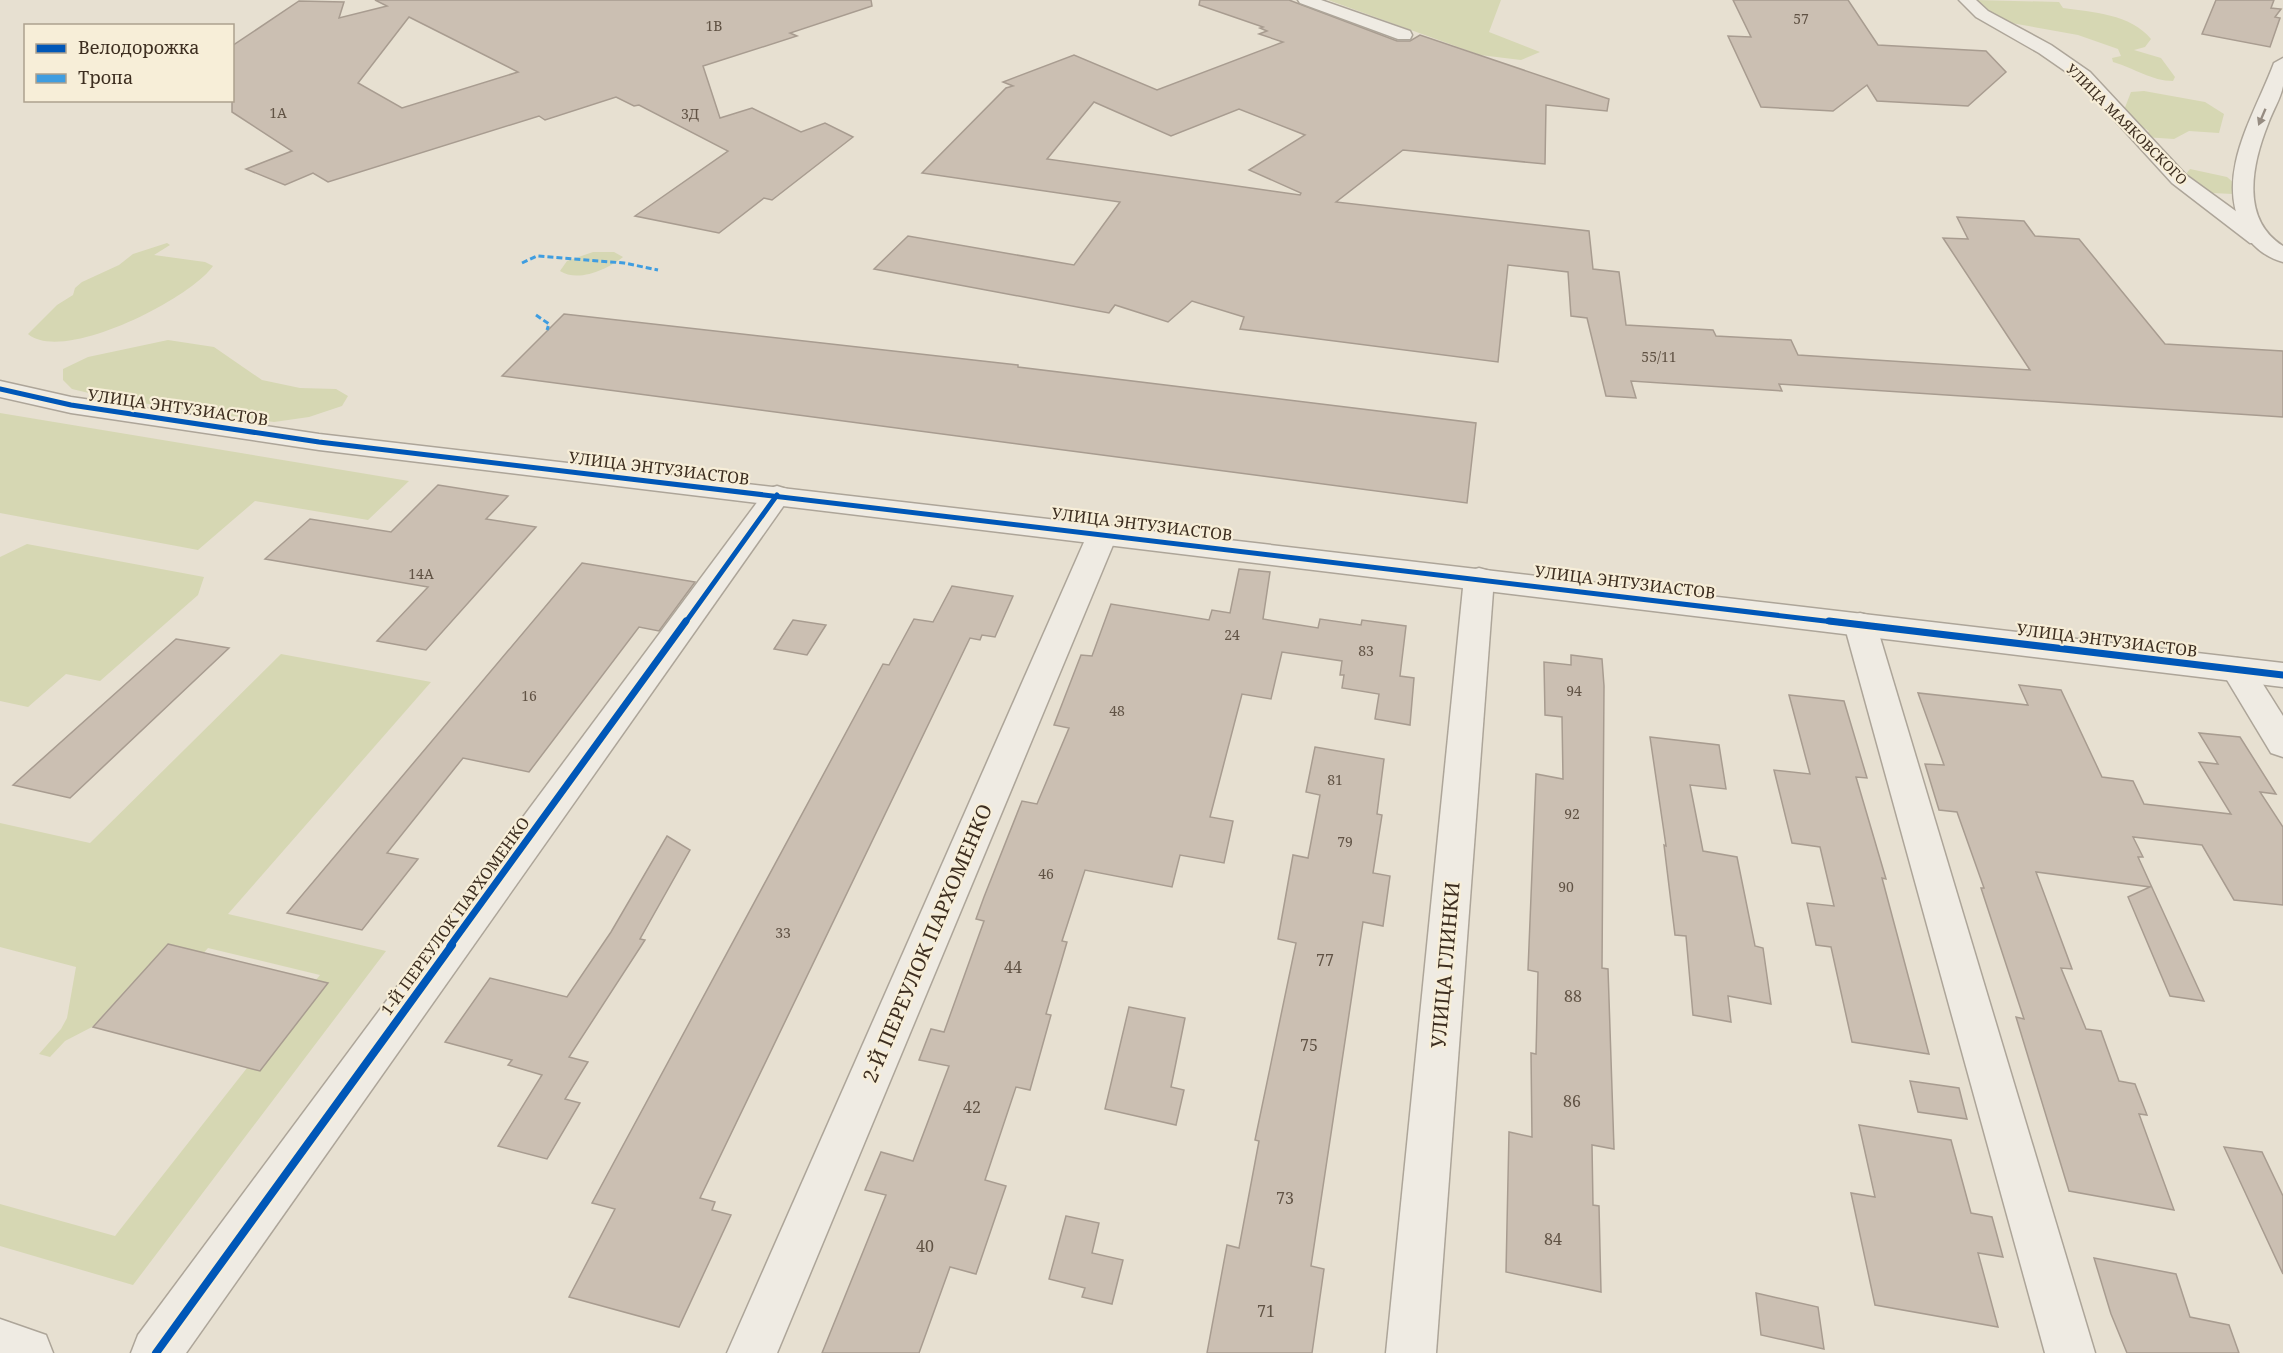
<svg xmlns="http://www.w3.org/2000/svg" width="2283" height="1353" font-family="'Noto Serif',serif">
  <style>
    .green { fill: #d6d7b3 }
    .building { fill: #cbbfb2; stroke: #a89c90; stroke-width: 1.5; fill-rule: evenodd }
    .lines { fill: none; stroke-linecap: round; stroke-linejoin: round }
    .minor-casing { stroke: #ada599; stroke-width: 3 }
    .tertiary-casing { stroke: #ada599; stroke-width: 3 }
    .minor { fill: #efebe3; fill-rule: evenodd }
    .tertiary { fill: #efebe3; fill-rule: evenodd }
    .quiet { stroke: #3f9de0; stroke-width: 3; stroke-dasharray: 6 3; stroke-linecap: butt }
    .cycleway-far2-casing { stroke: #f7eed8; stroke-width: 8 }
    .cycleway-far1-casing { stroke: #f7eed8; stroke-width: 10 }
    .cycleway-casing { stroke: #f7eed8; stroke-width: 12 }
    .cycleway-far2 { stroke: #0057b8; stroke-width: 5 }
    .cycleway-far1 { stroke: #0057b8; stroke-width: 7 }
    .cycleway { stroke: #0057b8; stroke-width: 8 }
    .oneway { fill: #968c82 }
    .labels { text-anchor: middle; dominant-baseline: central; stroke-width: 4.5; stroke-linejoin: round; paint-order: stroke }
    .number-label { font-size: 14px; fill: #605244 }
    .far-street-label { font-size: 14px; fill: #3d2e20; stroke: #f7eed8 }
    .street-label { font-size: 16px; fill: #3d2e20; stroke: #f7eed8 }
    .near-number-label { font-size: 16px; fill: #605244 }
    .near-street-label { font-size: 20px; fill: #3d2e20; stroke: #f7eed8 }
  </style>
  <rect width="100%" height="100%" fill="#e7e0d1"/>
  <!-- green -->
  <g class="green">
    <polygon points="1328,0 1501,0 1489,32 1540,52 1521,60 1480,55"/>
    <path d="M1975,0L2059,2L2063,8C2092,12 2131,14 2151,39L2145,47L2134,50L2161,58L2175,77L2173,81C2152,81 2134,68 2113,62L2112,58L2121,56L2118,49L2078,35L2000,21L1988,16Z"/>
    <polygon points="2144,91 2205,102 2224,114 2219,133 2189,131 2174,139 2144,137 2149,131 2131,120 2124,110 2131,92"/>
    <polygon points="2190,169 2227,177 2235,184 2233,194 2212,193 2186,174"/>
    <path d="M167,243L170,245L154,255L205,262L213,266C190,299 63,364 28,334L57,305L73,295L75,288L82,282L119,265L133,254Z"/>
    <path d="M593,252H614L623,257C608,269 578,283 560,271L567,261Z"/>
    <polygon points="168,340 214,347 262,380 300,388 336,389 348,396 342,406 309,417 274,422 114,399 72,389 63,380 63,369 88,357"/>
    <polygon points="0,413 409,481 368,520 255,501 198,550 0,513"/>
    <polygon points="27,544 204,577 198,595 100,681 66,674 28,707 0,701 0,557"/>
    <polygon points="281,654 431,682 228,914 386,951 133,1285 0,1246 0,1204 115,1236 320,975 208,948 182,977 145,969 92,1027 65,1041 50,1057 39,1054 61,1029 67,1018 76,967 0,947 0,823 90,843"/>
  </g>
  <!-- building -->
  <g class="building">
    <path d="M375,0H871L872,6L790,33L797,36L703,66L720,118L752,108L801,132L825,123L853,137L772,200L764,198L719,233L635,216L728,151L639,105L634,106L616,97L545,120L539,116L328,182L313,173L285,185L246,169L292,151L232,112V46L299,1L344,2L339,18L387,6ZM409,17L518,72L402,108L358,83Z"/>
    <path d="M1200,0H1289L1397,41H1410L1420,35L1609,99L1607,111L1546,105L1545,164L1403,150L1336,202L1589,231L1593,269L1619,272L1626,325L1713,330L1716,336L1791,340L1798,355L2030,370L1943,238L1968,239L1957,217L2024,221L2035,236L2079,239L2165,344L2283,351V417L1779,384L1782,391L1631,381L1636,398L1606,396L1587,318L1571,316L1568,272L1508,265L1498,362L1240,329L1244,317L1192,301L1168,322L1115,305L1109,313L874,269L908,236L1074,265L1120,202L922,173L1006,88L1013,86L1003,82L1074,55L1157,90L1283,42L1259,34L1267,31L1260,28L1263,27L1199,5ZM1094,102L1171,136L1239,109L1305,135L1249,170L1301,193L1300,195L1047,159Z"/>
    <polygon points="1733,0 1848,0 1878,45 1986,51 2006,72 1968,106 1877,101 1867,85 1833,111 1761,107 1728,36 1751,37"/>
    <polygon points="2216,0 2274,0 2271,8 2281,9 2275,17 2280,18 2270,47 2202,34"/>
    <polygon points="564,314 1018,365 1018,367 1476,423 1467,503 502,376"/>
    <polygon points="438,485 508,496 486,519 536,527 426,650 377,641 428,587 265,559 310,519 391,532"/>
    <polygon points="582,563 695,582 659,631 639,627 529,772 463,758 387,853 418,859 362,930 287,913"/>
    <polygon points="1239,569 1270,572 1263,619 1318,628 1320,619 1361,625 1362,620 1406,626 1400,676 1414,678 1410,725 1375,719 1379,694 1342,688 1344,675 1340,675 1342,661 1282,652 1271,699 1242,694 1210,817 1233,821 1224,863 1180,855 1172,887 1085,870 1062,941 1067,942 1046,1014 1051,1015 1030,1090 1016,1087 985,1180 1006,1186 976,1274 950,1267 919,1353 822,1353 886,1195 865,1190 881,1152 913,1161 949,1066 919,1060 931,1029 944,1032 984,921 976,919 984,897 1022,801 1037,804 1069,728 1054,725 1081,655 1092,656 1111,604 1209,620 1212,610 1230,613"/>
    <polygon points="952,586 1013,596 995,637 982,635 980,640 970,638 700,1198 715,1202 712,1210 731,1215 679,1327 569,1297 615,1209 592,1203 883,664 889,665 914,619 933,622"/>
    <polygon points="793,620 826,625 807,655 774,649"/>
    <polygon points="176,639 229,648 70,798 13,785"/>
    <polygon points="1571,655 1602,659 1604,686 1602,968 1608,969 1614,1149 1592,1145 1593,1205 1599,1206 1601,1292 1506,1272 1509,1132 1532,1137 1531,1053 1536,1054 1538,972 1528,970 1536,774 1563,779 1562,717 1545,715 1544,662 1571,665"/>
    <polygon points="2019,685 2061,690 2102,777 2133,781 2144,804 2231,814 2199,762 2218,764 2199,733 2240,737 2276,794 2260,792 2283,827 2283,905 2234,900 2202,845 2133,837 2143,857 2138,857 2204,1001 2170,996 2128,897 2150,887 2036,872 2072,969 2061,968 2086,1029 2101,1031 2119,1081 2135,1084 2147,1115 2139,1114 2174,1210 2069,1191 2016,1017 2024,1019 1981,888 1984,888 1957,812 1939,810 1925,764 1944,765 1918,693 2028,705"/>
    <polygon points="1789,695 1844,701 1867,778 1856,777 1886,879 1882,878 1929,1054 1852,1042 1831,947 1816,945 1807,903 1834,906 1820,847 1792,843 1774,770 1810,774"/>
    <polygon points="1650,737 1719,745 1726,789 1690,785 1703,851 1737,857 1755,946 1763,948 1771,1004 1728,996 1731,1022 1693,1015 1686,936 1675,935 1664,845 1666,846"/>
    <polygon points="1315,747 1384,759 1377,814 1382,815 1373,873 1390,876 1383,926 1363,922 1311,1266 1324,1269 1312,1353 1207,1353 1227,1245 1239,1248 1259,1141 1255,1140 1296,943 1278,939 1293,855 1308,858 1320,795 1306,792"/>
    <polygon points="667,836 690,850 640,939 645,940 569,1057 588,1062 565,1099 580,1103 547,1159 498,1146 542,1075 508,1065 512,1060 445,1042 490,978 567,997 611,932"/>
    <polygon points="168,944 328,983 260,1071 93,1027"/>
    <polygon points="1129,1007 1185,1018 1171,1087 1184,1090 1176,1125 1105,1109"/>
    <polygon points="1910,1081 1959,1088 1967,1119 1918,1112"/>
    <polygon points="1859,1125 1951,1140 1971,1213 1992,1217 2003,1257 1978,1253 1998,1327 1875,1305 1851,1193 1875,1197"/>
    <polygon points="2224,1147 2262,1152 2283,1196 2283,1274"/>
    <polygon points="1066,1216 1099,1223 1092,1253 1123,1260 1112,1304 1082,1297 1085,1288 1049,1279"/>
    <polygon points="2094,1258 2176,1274 2190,1317 2229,1325 2239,1353 2127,1353 2111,1314"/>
    <polygon points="1756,1293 1818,1307 1824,1349 1761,1335"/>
  </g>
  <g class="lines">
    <defs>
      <g id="minor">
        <polygon points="1298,0 1321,0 1410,31 1412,35 1410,39 1398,39 1300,3"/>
        <polygon points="1959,0 1976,0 1988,11 2051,45 2090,72 2186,175 2266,233 2269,238 2266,243 2250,243 2172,183 2078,80 2039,53 1976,17"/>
        <polygon points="777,486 787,489 791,495 787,501 186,1353 131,1353 138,1335 767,489"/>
        <polygon points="1103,524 1113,526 1118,533 777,1353 727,1353 1088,533 1093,526"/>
        <polygon points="1479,568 1490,571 1494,578 1436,1353 1386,1353 1464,578 1468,571"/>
        <polygon points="1860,613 1871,616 1876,624 2095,1353 2045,1353 1844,624 1849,616"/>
        <polygon points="2237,658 2249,662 2283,716 2283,757 2271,753 2221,670 2225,662"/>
        <polygon points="0,1319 46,1335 53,1353 0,1353"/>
      </g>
      <g id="tertiary">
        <path d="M2283,58C2283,67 2283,77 2283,86C2281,98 2272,112 2268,124C2252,164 2240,219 2283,246V262C2265,257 2250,245 2242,228C2215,173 2255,114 2274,63Z"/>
        <polygon points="0,381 71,397 319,434 2283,663 2283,687 319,450 71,413 0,397"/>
      </g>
    </defs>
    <!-- minor casing -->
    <use href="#minor" class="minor-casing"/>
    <!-- tertiary casing -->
    <use href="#tertiary" class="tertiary-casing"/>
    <!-- minor -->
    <use href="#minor" class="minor"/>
    <!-- tertiary -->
    <use href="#tertiary" class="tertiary"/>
    <!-- quiet -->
    <g class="quiet">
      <polyline points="522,263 537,256 624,263 658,270"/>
      <polyline points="536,315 549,324 547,330"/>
    </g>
    <defs>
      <g id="cycleway-far2">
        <polyline points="0,389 71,405 319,442 1842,623"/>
        <polyline points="685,623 777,495"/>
      </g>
      <g id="cycleway-far1">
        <polyline points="1829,621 2283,675"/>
        <polyline points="450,946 686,621"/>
      </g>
      <polyline id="cycleway" points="156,1353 452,945"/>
    </defs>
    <!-- cycleway-far2 casing -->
    <use href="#cycleway-far2" class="cycleway-far2-casing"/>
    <!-- cycleway-far1 casing -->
    <use href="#cycleway-far1" class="cycleway-far1-casing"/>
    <!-- cycleway casing -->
    <use href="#cycleway" class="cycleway-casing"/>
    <!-- cycleway-far2 -->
    <use href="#cycleway-far2" class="cycleway-far2"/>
    <!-- cycleway-far1 -->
    <use href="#cycleway-far1" class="cycleway-far1"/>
    <!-- cycleway -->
    <use href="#cycleway" class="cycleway"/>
  </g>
  <!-- one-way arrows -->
  <defs><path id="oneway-solid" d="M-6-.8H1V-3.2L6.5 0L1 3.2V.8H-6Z" transform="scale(1.5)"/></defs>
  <use class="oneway" href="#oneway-solid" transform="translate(2262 117) rotate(113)"/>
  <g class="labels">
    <!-- number labels -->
    <g class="number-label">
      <text x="1801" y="18">57</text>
      <text x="714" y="25">1В</text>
      <text x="278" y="112">1А</text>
      <text x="690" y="113">3Д</text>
      <text x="1659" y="356">55/11</text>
      <text x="421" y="573">14А</text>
      <text x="1232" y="634">24</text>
      <text x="1366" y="650">83</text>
      <text x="1574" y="690">94</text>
      <text x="529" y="695">16</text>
      <text x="1117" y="710">48</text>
      <text x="1335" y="779">81</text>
      <text x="1572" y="813">92</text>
      <text x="1345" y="841">79</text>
      <text x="1046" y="873">46</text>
      <text x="1566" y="886">90</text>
      <text x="783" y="932">33</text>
    </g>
    <!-- far-street labels -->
    <g class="far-street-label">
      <text transform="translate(2127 124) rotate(45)">УЛИЦА МАЯКОВСКОГО</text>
    </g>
    <!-- street labels -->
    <g class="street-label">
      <text transform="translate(178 407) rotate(8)">УЛИЦА ЭНТУЗИАСТОВ</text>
      <text transform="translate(659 468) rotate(7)">УЛИЦА ЭНТУЗИАСТОВ</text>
      <text transform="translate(1142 524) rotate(7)">УЛИЦА ЭНТУЗИАСТОВ</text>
      <text transform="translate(1625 582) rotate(7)">УЛИЦА ЭНТУЗИАСТОВ</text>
      <text transform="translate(2107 640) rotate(7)">УЛИЦА ЭНТУЗИАСТОВ</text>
      <text transform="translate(455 916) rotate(-54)">1-Й ПЕРЕУЛОК ПАРХОМЕНКО</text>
    </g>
    <!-- near-number labels -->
    <g class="near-number-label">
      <text x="1325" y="960">77</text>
      <text x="1013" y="967">44</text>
      <text x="1573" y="996">88</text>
      <text x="1309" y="1045">75</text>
      <text x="1572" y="1101">86</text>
      <text x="972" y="1107">42</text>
      <text x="1285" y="1198">73</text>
      <text x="1553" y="1239">84</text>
      <text x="925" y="1246">40</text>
      <text x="1266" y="1311">71</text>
    </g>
    <!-- near-street labels -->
    <g class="near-street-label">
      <text transform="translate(927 943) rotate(-67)">2-Й ПЕРЕУЛОК ПАРХОМЕНКО</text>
      <text transform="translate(1445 965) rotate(-85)">УЛИЦА ГЛИНКИ</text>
    </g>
  </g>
  <!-- legend -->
  <rect x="24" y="24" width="210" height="78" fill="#f7eed8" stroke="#ada18e" stroke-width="1.5"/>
  <rect x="36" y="44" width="30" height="9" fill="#0057b8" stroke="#ada18e" stroke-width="1.5"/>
  <text x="78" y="54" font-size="18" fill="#3d2e20">Велодорожка</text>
  <rect x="36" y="74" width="30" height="9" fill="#3f9de0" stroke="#ada18e" stroke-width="1.5"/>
  <text x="78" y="84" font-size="18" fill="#3d2e20">Тропа</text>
</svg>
